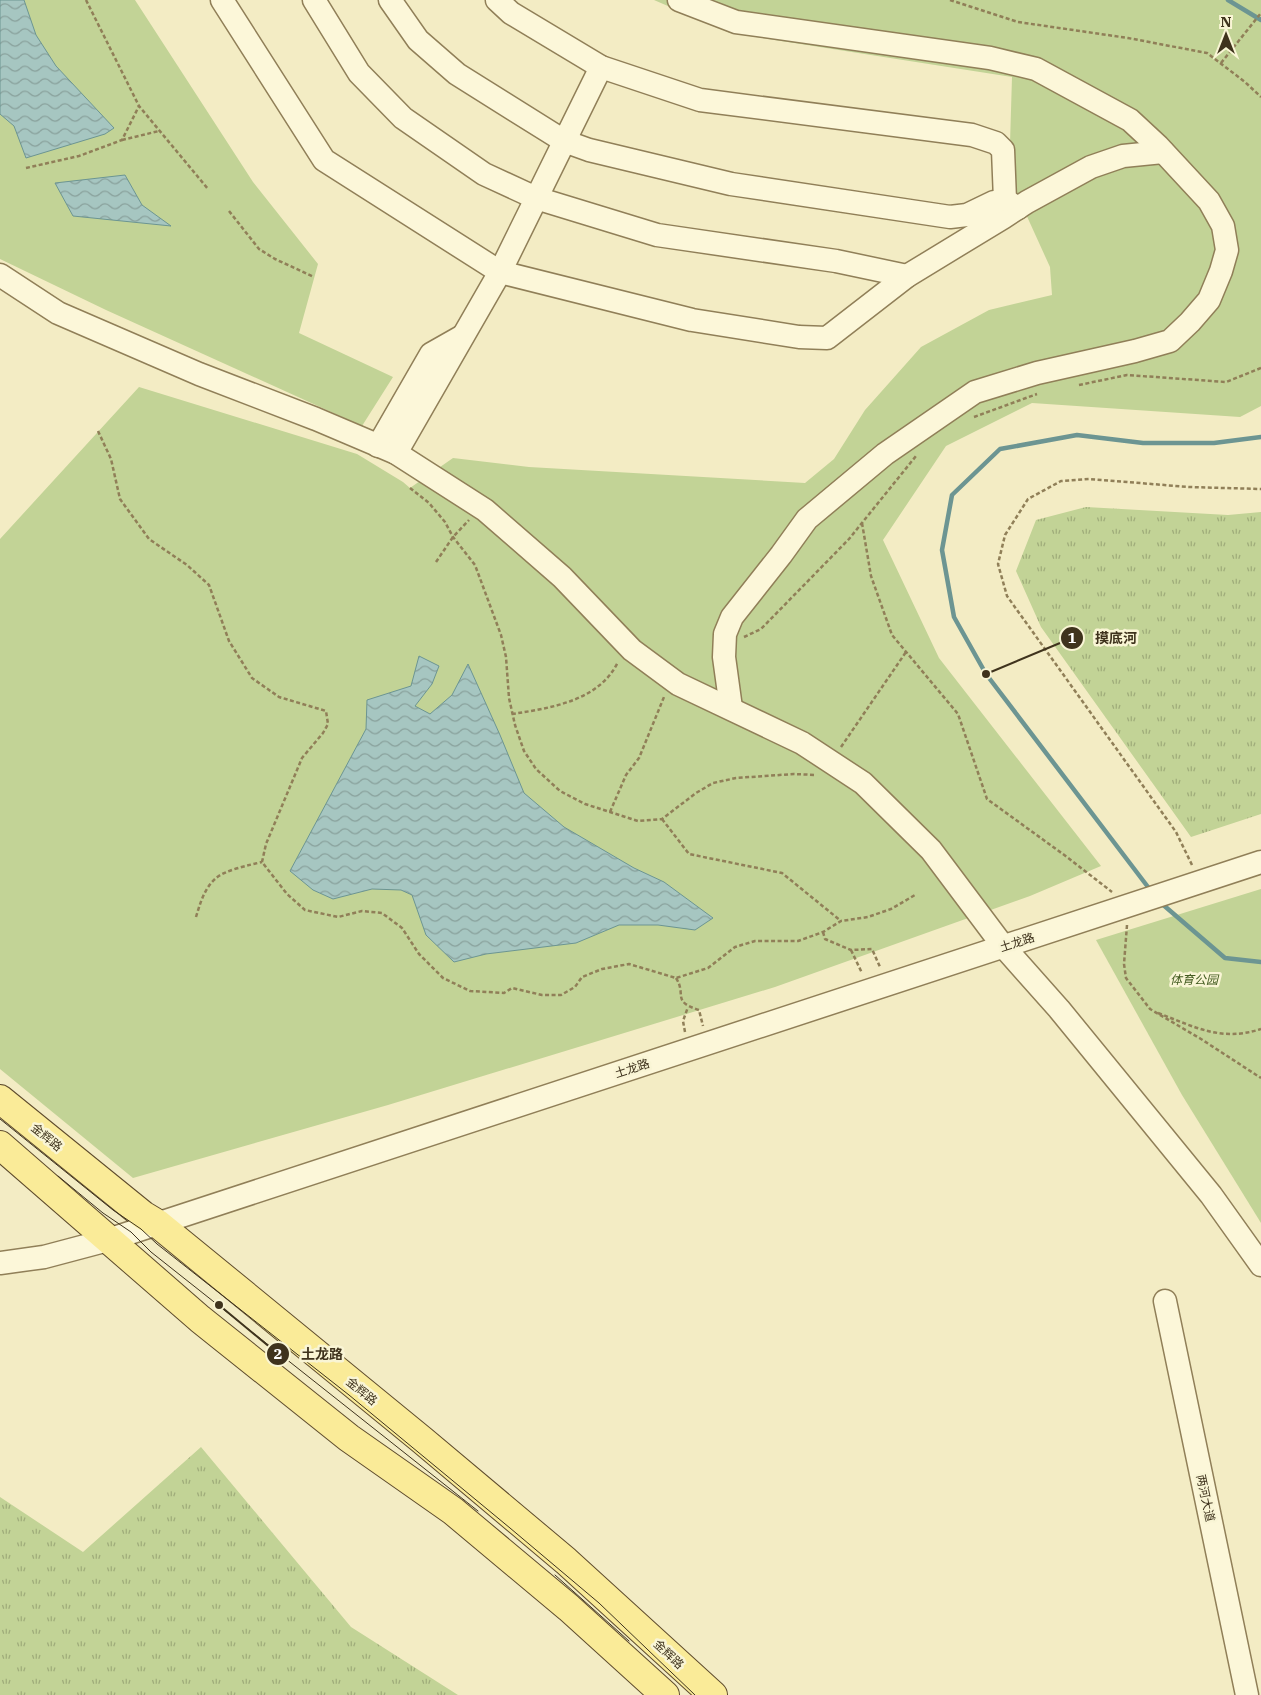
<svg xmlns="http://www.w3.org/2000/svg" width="1261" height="1695" font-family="'IBM Plex Serif','Noto Sans SC',serif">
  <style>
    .grass { fill: url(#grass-tufts) }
    .park { fill: #c2d396 }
    .water { fill: url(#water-waves); stroke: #6c9592 }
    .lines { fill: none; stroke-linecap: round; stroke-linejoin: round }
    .stream { stroke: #6c9592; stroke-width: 4.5 }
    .minor-casing { stroke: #907f58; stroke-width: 25 }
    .major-casing { stroke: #5e4b2c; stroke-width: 30 }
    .path { stroke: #907f58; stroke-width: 2.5; stroke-dasharray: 4 2.5; stroke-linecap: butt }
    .minor { stroke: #fcf7d9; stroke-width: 22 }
    .major { stroke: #faeb98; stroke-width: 28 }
    .tram { stroke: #3f331d; stroke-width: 1 }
    .labels { text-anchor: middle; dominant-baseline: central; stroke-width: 5; stroke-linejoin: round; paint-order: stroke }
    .street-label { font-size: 12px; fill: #3f331d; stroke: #f9f5d5 }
    .park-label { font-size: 12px; font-style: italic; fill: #455d22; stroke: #f9f5d5 }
    .leader { fill: none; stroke: #3f331d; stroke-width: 2 }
    .callout-dot { fill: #3f331d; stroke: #f9f5d5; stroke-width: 2 }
    .mark-label { font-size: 15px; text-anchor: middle; font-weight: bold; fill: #fff }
    .callout-label { font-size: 14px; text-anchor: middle; font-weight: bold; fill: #3f331d; stroke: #f9f5d5; stroke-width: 5; stroke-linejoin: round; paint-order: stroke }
  </style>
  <defs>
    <pattern id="grass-tufts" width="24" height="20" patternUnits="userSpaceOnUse" patternTransform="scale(1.25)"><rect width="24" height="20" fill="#c2d396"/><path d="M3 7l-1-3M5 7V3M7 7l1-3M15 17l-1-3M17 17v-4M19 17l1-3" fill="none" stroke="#9fac7a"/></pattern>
    <pattern id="water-waves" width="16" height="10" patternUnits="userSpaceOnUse" patternTransform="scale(1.25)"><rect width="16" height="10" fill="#a6c6c1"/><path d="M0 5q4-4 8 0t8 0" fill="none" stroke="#89a19c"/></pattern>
  </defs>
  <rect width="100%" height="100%" fill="#f3ecc4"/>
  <!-- grass -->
  <g class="grass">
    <polygon points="1086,507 1228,515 1261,512 1261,814 1191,837 1041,627 1016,571 1036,520"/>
    <polygon points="201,1447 351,1627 458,1695 0,1695 0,1497 83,1552"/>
  </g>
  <!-- park -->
  <g class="park">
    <polygon points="0,0 135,0 253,182 318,264 299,333 393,377 362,426 106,310 0,259"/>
    <polygon points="654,0 1261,0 1261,406 1240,417 1032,403 946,446 883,540 939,658 1101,866 1030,896 775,987 388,1105 133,1178 0,1069 0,539 139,387 357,454 403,482 410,488 453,458 529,467 805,483 834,459 865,410 921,347 989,310 1052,295 1050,267 1009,177 1012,77 730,33"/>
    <polygon points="1261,889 1261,1223 1182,1095 1096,940"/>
  </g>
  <!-- water -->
  <g class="water">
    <polygon points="0,0 24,0 36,35 56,66 114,128 105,134 26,158 14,126 0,114"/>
    <polygon points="125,175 142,205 171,226 73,216 55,183"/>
    <polygon points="419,656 439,666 432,684 415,706 430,714 452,695 468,664 500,735 524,793 564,827 634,868 664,882 713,918 695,930 658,925 619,925 576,943 486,954 454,962 426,935 412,895 401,890 372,889 333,899 313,890 290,871 366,729 367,700 411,686"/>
  </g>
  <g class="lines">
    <!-- stream -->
    <g class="stream">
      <polyline points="1228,0 1261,20"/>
      <polyline points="1151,891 986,674 954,617 942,550 952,495 1000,449 1077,435 1143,443 1214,443 1261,437"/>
      <polyline points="1161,903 1225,958 1261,962"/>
    </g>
    <defs>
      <g id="minor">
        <polyline points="222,0 324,160 500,272 692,320 799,337 827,338 907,276 1004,217 1027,202 1091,167 1123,156 1163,152"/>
        <polyline points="314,0 359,73 403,118 484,174 536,198 657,235 836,261 907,276"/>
        <polyline points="390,0 418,40 457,74 564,141 589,150 731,184 950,217 967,215 994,202 1005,200 1018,208"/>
        <polyline points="497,0 511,13 601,67 700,100 972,135 996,143 1003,150 1005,200"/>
        <polyline points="679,0 736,22 990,58 1036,69 1130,120 1158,146 1209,201 1223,226 1227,250 1221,271 1209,300 1190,322 1170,341 1135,351 1037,373 975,392 885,454 807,519 781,555 732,617 725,634 724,657 731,708"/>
        <polyline points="0,275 58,313 199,374 316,419 396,453 485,510 562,577 632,650 678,684 802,743 863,783 931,850 1003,946 1059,1009 1211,1195 1261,1265"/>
        <polyline points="378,446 431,354 461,337"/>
        <polyline points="396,453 500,272 601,67"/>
        <polyline points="0,1263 44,1257 108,1240 1261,862"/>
        <polyline points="1165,1301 1247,1695"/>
      </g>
      <g id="major">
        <polyline points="0,1099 143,1215 158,1224 422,1440 566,1561 713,1695"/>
        <polyline points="0,1145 200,1319 349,1438 453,1511 569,1608 665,1695"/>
      </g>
    </defs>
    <!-- minor casing -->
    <use href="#minor" class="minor-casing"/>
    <!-- major casing -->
    <use href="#major" class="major-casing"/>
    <!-- path -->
    <g class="path">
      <polyline points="86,0 139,106 208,189"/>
      <polyline points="950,0 1018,22 1128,38 1207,53 1245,82 1261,97"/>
      <polyline points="1221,63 1261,13"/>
      <polyline points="122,140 159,131"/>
      <polyline points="26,168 79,156 122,140 139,106"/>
      <polyline points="229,211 259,249 275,259 314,277"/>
      <polyline points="1079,385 1127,375 1226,382 1261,368"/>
      <polyline points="974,417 1037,394"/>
      <polyline points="98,431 111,459 120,499 149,539 187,565 209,585 229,641 252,678 279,697 326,711 328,724 323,733 302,758 266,844 262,862 287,894 305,910 338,917 362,911 382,913 402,928 419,954 443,978 470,991 504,993 512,988 542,995 561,995 575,987 582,977 602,969 629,964 676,978 708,968 735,947 755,941 798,941 823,932 841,921 868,917 891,909 915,895"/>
      <polyline points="410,488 429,503 445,522 453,537 475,565 501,635 506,657 509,698 515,725 524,751 536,769 560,791 585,804 638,821 662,819 696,793 713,783 736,778 794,774 816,775"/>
      <polyline points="862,523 871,576 892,635 958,714 987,799 1067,857 1112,892"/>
      <polyline points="436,562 453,537 469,520"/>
      <polyline points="744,637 761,629 849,539 916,456"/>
      <path d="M512,714C551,708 599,701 618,662"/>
      <polyline points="841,747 906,652"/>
      <polyline points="610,812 626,775 639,758 664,697"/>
      <polyline points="662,819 689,854 782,873 841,921"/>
      <polyline points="1192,865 1176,832 1007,596 998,564 1005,535 1028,499 1061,481 1089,479 1189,487 1261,489"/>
      <path d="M196,917C200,904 204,889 215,879C224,870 250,865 262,862"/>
      <polyline points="1127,925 1124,964 1126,978 1150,1009 1201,1039 1261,1078"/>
      <polyline points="823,932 825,939 851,950 872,949 880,967"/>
      <polyline points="851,950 862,973"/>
      <path d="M676,978C687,995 671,1001 699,1010L703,1026"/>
      <path d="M1158,1013C1195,1027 1221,1042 1261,1029"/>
      <polyline points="685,1032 683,1021 688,1007"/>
    </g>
    <!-- minor -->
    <use href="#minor" class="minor"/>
    <!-- major -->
    <use href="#major" class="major"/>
    <!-- tram -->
    <g class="tram">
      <polyline points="0,1119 113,1210 141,1229 157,1244 349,1395 510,1528 599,1603 695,1695"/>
      <polyline points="58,1176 103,1213 131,1232 151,1252 478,1511"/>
      <polyline points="555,1575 629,1641"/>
    </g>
  </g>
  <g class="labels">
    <!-- street labels -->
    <g class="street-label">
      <text transform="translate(1017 942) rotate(-18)">土龙路</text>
      <text transform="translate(632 1068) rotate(-18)">土龙路</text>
      <text transform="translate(47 1137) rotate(39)">金辉路</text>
      <text transform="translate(362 1391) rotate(39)">金辉路</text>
      <text transform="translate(1206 1498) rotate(78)">两河大道</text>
      <text transform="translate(669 1654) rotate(43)">金辉路</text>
    </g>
    <!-- park labels -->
    <g class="park-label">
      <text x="1194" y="979">体育公园</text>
    </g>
  </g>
  <!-- callouts -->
  <path class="leader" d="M986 674L1072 638M219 1305L278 1354"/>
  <g class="callout-dot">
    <circle cx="986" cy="674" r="5"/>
    <circle cx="219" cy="1305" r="5"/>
    <circle cx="1072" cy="638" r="12"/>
    <circle cx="278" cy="1354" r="12"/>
  </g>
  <g class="mark-label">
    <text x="1072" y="643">1</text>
    <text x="278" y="1359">2</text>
  </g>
  <g class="callout-label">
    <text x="1116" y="643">摸底河</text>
    <text x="322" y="1359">土龙路</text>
  </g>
  <!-- north arrow -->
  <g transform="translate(1226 35)" stroke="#f9f5d5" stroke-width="4" paint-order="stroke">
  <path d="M0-4L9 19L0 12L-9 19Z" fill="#3f331d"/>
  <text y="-8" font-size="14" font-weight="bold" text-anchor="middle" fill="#3f331d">N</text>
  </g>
</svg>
